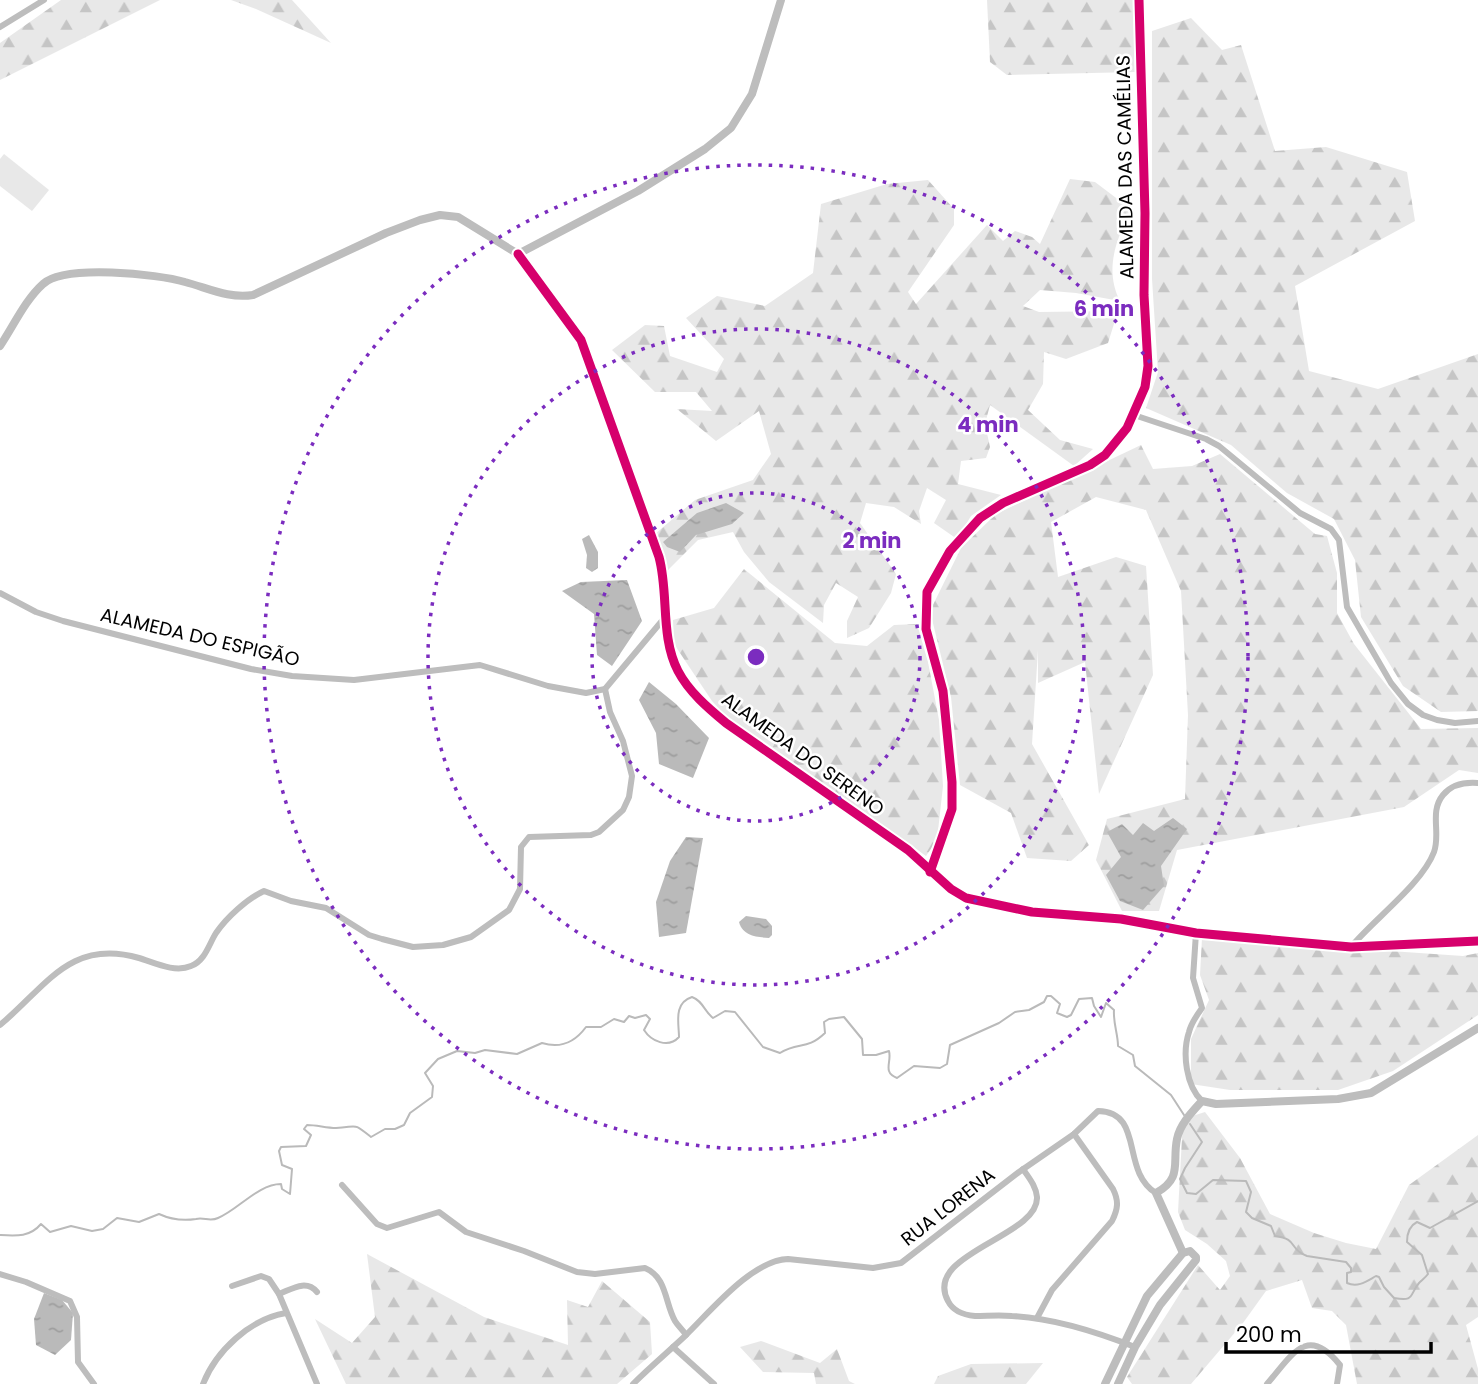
<svg xmlns="http://www.w3.org/2000/svg" width="1478" height="1384" font-family="Poppins,sans-serif">
  <style>
    .forest { fill: url(#forest-firs) }
    .pitch { fill: #e8e8e8 }
    .water { fill: url(#water-ripples) }
    .lines { fill: none; stroke-linecap: round; stroke-linejoin: round }
    .stream { stroke: #bababa; stroke-width: 2 }
    .minor { stroke: #bdbdbd; stroke-width: 6 }
    .tertiary { stroke: #bdbdbd; stroke-width: 8 }
    .cycleway-casing { stroke: #fff; stroke-width: 13 }
    .cycleway { stroke: #d6006c; stroke-width: 9 }
    .ring { fill: none; stroke: #7b2cbf; stroke-width: 3.5; stroke-dasharray: 3.5 7 }
    .labels { text-anchor: middle; dominant-baseline: central; stroke-width: 5; stroke-linejoin: round; paint-order: stroke }
    .street-label { font-size: 19px; fill: #000; stroke: #fff }
    .centre { fill: #7b2cbf; stroke: #fff; stroke-width: 3.5 }
    .ring-label { font-size: 21px; text-anchor: middle; font-weight: bold; fill: #7b2cbf; stroke: #fff; stroke-width: 5; stroke-linejoin: round; paint-order: stroke }
  </style>
  <defs>
    <pattern id="forest-firs" width="22" height="20" patternUnits="userSpaceOnUse" patternTransform="scale(1.75)"><rect width="22" height="20" fill="#e8e8e8"/><path d="M5 1l3.5 6h-7zM16 11l3.5 6h-7z" fill="#c5c5c5"/></pattern>
    <pattern id="water-ripples" width="26" height="14" patternUnits="userSpaceOnUse" patternTransform="scale(1.75)"><rect width="26" height="14" fill="#bababa"/><path d="M2 4q2-2 4 0t4 0M15 11q2-2 4 0t4 0" fill="none" stroke="#9e9e9e"/></pattern>
  </defs>
  <rect width="100%" height="100%" fill="#fff"/>
  <!-- forest -->
  <g class="forest">
    <polygon points="61,0 160,0 0,80 0,43"/>
    <polygon points="231,0 292,0 331,43 256,9"/>
    <polygon points="987,0 1133,0 1135,72 1007,75 990,62"/>
    <polygon points="1191,18 1222,50 1241,45 1275,151 1326,147 1407,172 1415,221 1295,286 1309,371 1378,389 1478,354 1478,711 1441,712 1403,686 1361,617 1355,560 1334,519 1287,493 1231,445 1146,408 1158,372 1152,279 1152,31"/>
    <path d="M1070,179L1095,182L1132,210C1116,238 1104,270 1120,301L1076,293L1040,290L1023,306L1039,312L1118,311L1108,343L1066,359L1044,352L1043,384L1028,410L1060,440L1093,449L1074,466L990,405L985,424L990,447L986,458L961,461L958,484L1001,495L971,516L957,539L934,523L946,500L927,488L919,511L921,524L894,507L866,503L860,523L896,574L891,593L869,628L847,638V621L858,597L836,583L824,605L823,623L769,582L744,552L733,532L698,540L668,570L655,534L695,500L753,480L771,454L759,411L716,441L677,409L712,411L696,392H655L612,350L645,325L664,326L670,356L717,372L724,359L686,318L717,296L765,306L813,273L821,204L887,184L928,180L954,209V225L908,292L916,304L987,225L1003,241L1015,231L1032,237L1040,244Z"/>
    <polygon points="1141,445 1153,469 1192,466 1220,454 1315,534 1327,536 1337,573 1337,613 1354,644 1421,729 1478,728 1478,773 1459,770 1404,807 1177,850 1159,911 1122,911 1096,860 1107,819 1185,799 1188,715 1181,591 1146,510 1096,497 1051,522 1058,577 1116,557 1146,566 1153,675 1099,794 1085,662 1038,683 1038,650 1032,744 1089,845 1071,861 1027,858 1011,813 960,785 951,697 930,611 961,548 996,514"/>
    <polygon points="744,569 835,643 867,646 894,625 917,624 928,662 939,720 943,786 937,840 926,856 856,806 737,728 712,701 674,644 673,620 714,608"/>
    <polygon points="1202,938 1463,956 1478,953 1478,1015 1393,1071 1338,1090 1230,1090 1191,1084 1191,1039 1209,1000 1200,975"/>
    <polygon points="1205,1112 1240,1158 1270,1214 1314,1233 1346,1243 1376,1249 1409,1185 1478,1135 1478,1317 1466,1325 1478,1369 1478,1384 1357,1384 1346,1325 1332,1311 1312,1308 1302,1280 1266,1291 1243,1323 1191,1384 1132,1384 1127,1377 1198,1265 1220,1290 1230,1276 1226,1261 1207,1244 1185,1230 1178,1212 1183,1119"/>
    <polygon points="367,1254 484,1317 568,1345 567,1300 588,1307 602,1281 650,1322 652,1354 617,1384 346,1384 315,1319 352,1343 375,1317"/>
    <polygon points="761,1341 820,1363 837,1349 849,1381 855,1384 816,1384 814,1373 763,1372 740,1347"/>
    <polygon points="1043,1363 1026,1384 934,1384 938,1376 971,1364"/>
  </g>
  <!-- pitch -->
  <polygon class="pitch" points="4,154 49,190 32,211 0,186 0,159"/>
  <!-- water -->
  <g class="water">
    <polygon points="726,503 744,513 732,524 696,535 680,552 667,547 663,542 697,513"/>
    <polygon points="589,535 598,552 598,568 592,572 586,568 587,555 582,539"/>
    <polygon points="627,580 642,621 612,666 597,655 594,614 562,591 581,582"/>
    <polygon points="649,682 676,704 709,738 693,778 659,764 656,733 639,700"/>
    <polygon points="1173,818 1187,829 1161,866 1164,886 1143,910 1120,901 1106,875 1121,857 1107,832 1122,824 1133,835 1143,823 1154,831"/>
    <polygon points="686,837 703,838 686,933 659,937 656,902 670,861"/>
    <path d="M746,916L766,919L772,926V935L769,938C756,937 743,936 739,922Z"/>
    <polygon points="44,1293 62,1300 73,1313 71,1340 55,1355 36,1345 34,1319"/>
  </g>
  <g class="lines">
    <!-- stream -->
    <g class="stream">
      <path d="M1190,1124L1202,1142L1185,1168L1180,1179L1187,1193L1196,1194L1213,1180L1246,1181L1251,1192L1246,1212L1252,1218L1271,1226L1275,1236C1299,1239 1288,1249 1307,1256L1346,1262L1351,1268V1272L1347,1273V1283C1358,1288 1367,1281 1376,1276L1379,1277L1384,1287L1394,1298C1415,1302 1409,1295 1419,1283C1422,1280 1425,1278 1428,1274L1422,1255L1407,1242C1407,1233 1409,1226 1417,1222L1430,1228L1478,1201"/>
      <path d="M0,1235C17,1236 30,1237 41,1224L50,1232L71,1226L92,1231L103,1229L117,1218L139,1222L159,1214C172,1220 183,1221 196,1219C204,1217 210,1222 218,1218C238,1210 258,1184 281,1184L282,1189L290,1194L292,1169L282,1165L279,1151L281,1147L306,1146L311,1135L304,1129L307,1125C317,1125 326,1128 336,1128C359,1127 352,1122 371,1137L385,1129H395L404,1125L410,1113L432,1097L433,1086L425,1073L438,1059L457,1051L475,1053L485,1050L517,1054L542,1043C561,1049 575,1042 586,1027H601L614,1019L624,1022L629,1016L635,1018L646,1015L650,1019L644,1030C651,1041 668,1049 679,1037C679,1024 673,1003 692,997C703,1001 704,1011 713,1018L725,1011L735,1012L763,1047L780,1053C799,1041 806,1051 825,1033L824,1022L829,1019L844,1017L862,1039L863,1055H876L889,1051C892,1062 882,1072 897,1078L914,1066L940,1068L947,1064L950,1045L999,1023L1015,1012L1029,1010L1044,1002L1047,996H1051L1060,1004L1057,1013L1067,1017L1071,1015L1079,999L1092,998L1094,1006L1101,1017L1106,1003L1114,1010C1113,1023 1118,1034 1118,1046L1133,1055L1135,1066L1171,1095L1184,1115"/>
    </g>
    <!-- minor -->
    <g class="minor">
      <polyline points="0,27 44,0"/>
      <polyline points="1134,415 1206,439 1219,446 1300,513 1331,529 1339,540 1347,607 1391,683 1408,704 1423,715 1437,720 1455,723 1478,721"/>
      <polyline points="0,593 36,612 63,621 251,669 292,676 354,680 480,665 548,686 586,693 605,689 666,616"/>
      <polyline points="930,872 952,809 952,782 943,691 926,629 927,592 950,551 980,518 1003,503 1090,465 1105,455 1127,428 1145,387 1148,366 1144,295 1145,213 1139,0"/>
      <path d="M1196,933L1193,978L1202,1008C1197,1015 1191,1023 1189,1032C1182,1053 1186,1086 1202,1101"/>
      <path d="M1351,947C1373,920 1422,884 1434,852C1441,833 1429,812 1443,795C1452,784 1465,782 1478,783"/>
      <path d="M0,1025C46,987 70,938 139,958C155,963 175,973 191,966C205,961 209,944 216,933C227,917 247,899 264,891L291,901L326,908L369,935L382,939L413,947L443,945L471,937L509,910L520,889L521,847L529,837L591,835L599,832L623,810L629,797L632,776L623,741L610,712L605,689"/>
      <path d="M1023,1169C1029,1178 1036,1186 1037,1197C1039,1237 922,1253 948,1301C953,1311 964,1315 975,1316C987,1316 999,1315 1012,1316C1053,1318 1097,1332 1135,1347"/>
      <path d="M342,1185L377,1224L387,1228L439,1212L466,1232L524,1251L577,1272L595,1274L645,1268C667,1277 665,1304 675,1321C678,1326 683,1330 686,1335"/>
      <polyline points="0,1274 26,1282 70,1301 77,1317 78,1362 94,1384"/>
      <polyline points="232,1286 261,1276 269,1279 279,1294 317,1384"/>
      <path d="M279,1294C292,1289 306,1279 317,1292"/>
      <path d="M1037,1318L1052,1290L1112,1221C1118,1209 1119,1201 1113,1189L1074,1134"/>
      <polyline points="673,1347 714,1384"/>
      <path d="M203,1384C216,1351 250,1319 286,1313"/>
      <path d="M633,1384C650,1367 668,1352 685,1336C710,1312 752,1260 788,1259L873,1268L901,1263L1019,1172L1074,1134L1098,1111C1145,1112 1120,1171 1156,1193"/>
      <path d="M1267,1384C1292,1355 1307,1324 1340,1365L1337,1384"/>
    </g>
    <!-- tertiary -->
    <g class="tertiary">
      <path d="M518,254L581,340L659,557C669,594 660,636 678,671C689,692 708,708 726,723L908,850L951,889L966,898L1032,912L1121,919L1196,933L1351,947L1478,941"/>
      <path d="M0,346C13,327 25,300 43,284C64,264 158,274 185,282C208,288 229,299 253,295L386,233L420,220L440,215L458,217L518,254L638,191L705,149L731,128L752,94L781,0"/>
      <path d="M1183,1253L1156,1193C1183,1178 1172,1163 1177,1139C1180,1124 1192,1112 1202,1101L1216,1104L1338,1099L1371,1093L1478,1028"/>
      <polyline points="1105,1384 1147,1296 1183,1253 1190,1251 1196,1257 1196,1260 1160,1305 1135,1347 1118,1384"/>
    </g>
    <defs>
      <g id="cycleway">
        <path d="M518,254L581,340L659,557C669,594 660,636 678,671C689,692 708,708 726,723L908,850L951,889L966,898L1032,912L1121,919L1196,933L1351,947L1478,941"/>
        <polyline points="930,872 952,809 952,782 943,691 926,629 927,592 950,551 980,518 1003,503 1090,465 1105,455 1127,428 1145,387 1148,366 1144,295 1145,213 1139,0"/>
      </g>
    </defs>
    <!-- cycleway casing -->
    <use href="#cycleway" class="cycleway-casing"/>
    <!-- cycleway -->
    <use href="#cycleway" class="cycleway"/>
  </g>
  <!-- distance rings -->
  <g class="ring">
    <circle cx="756" cy="657" r="164"/>
    <circle cx="756" cy="657" r="328"/>
    <circle cx="756" cy="657" r="492"/>
  </g>
  <g class="labels">
    <!-- street labels -->
    <g class="street-label">
      <text transform="translate(1125 167) rotate(-91)">ALAMEDA DAS CAMÉLIAS</text>
      <text transform="translate(200 637) rotate(13)">ALAMEDA DO ESPIGÃO</text>
      <text transform="translate(803 754) rotate(36)">ALAMEDA DO SERENO</text>
      <text transform="translate(948 1207) rotate(-38)">RUA LORENA</text>
    </g>
  </g>
  <circle cx="756" cy="657" r="10" class="centre"/>
  <g class="ring-label">
    <text x="1104" y="316">6 min</text>
    <text x="988" y="432">4 min</text>
    <text x="872" y="548">2 min</text>
  </g>
  <!-- scale -->
  <path d="M1226 1342v10h205v-10" fill="none" stroke="#000000" stroke-width="3.5"/>
  <text x="1236" y="1342" font-size="21" fill="#000000" stroke="#ffffff" stroke-width="5" paint-order="stroke">200 m</text>
</svg>
